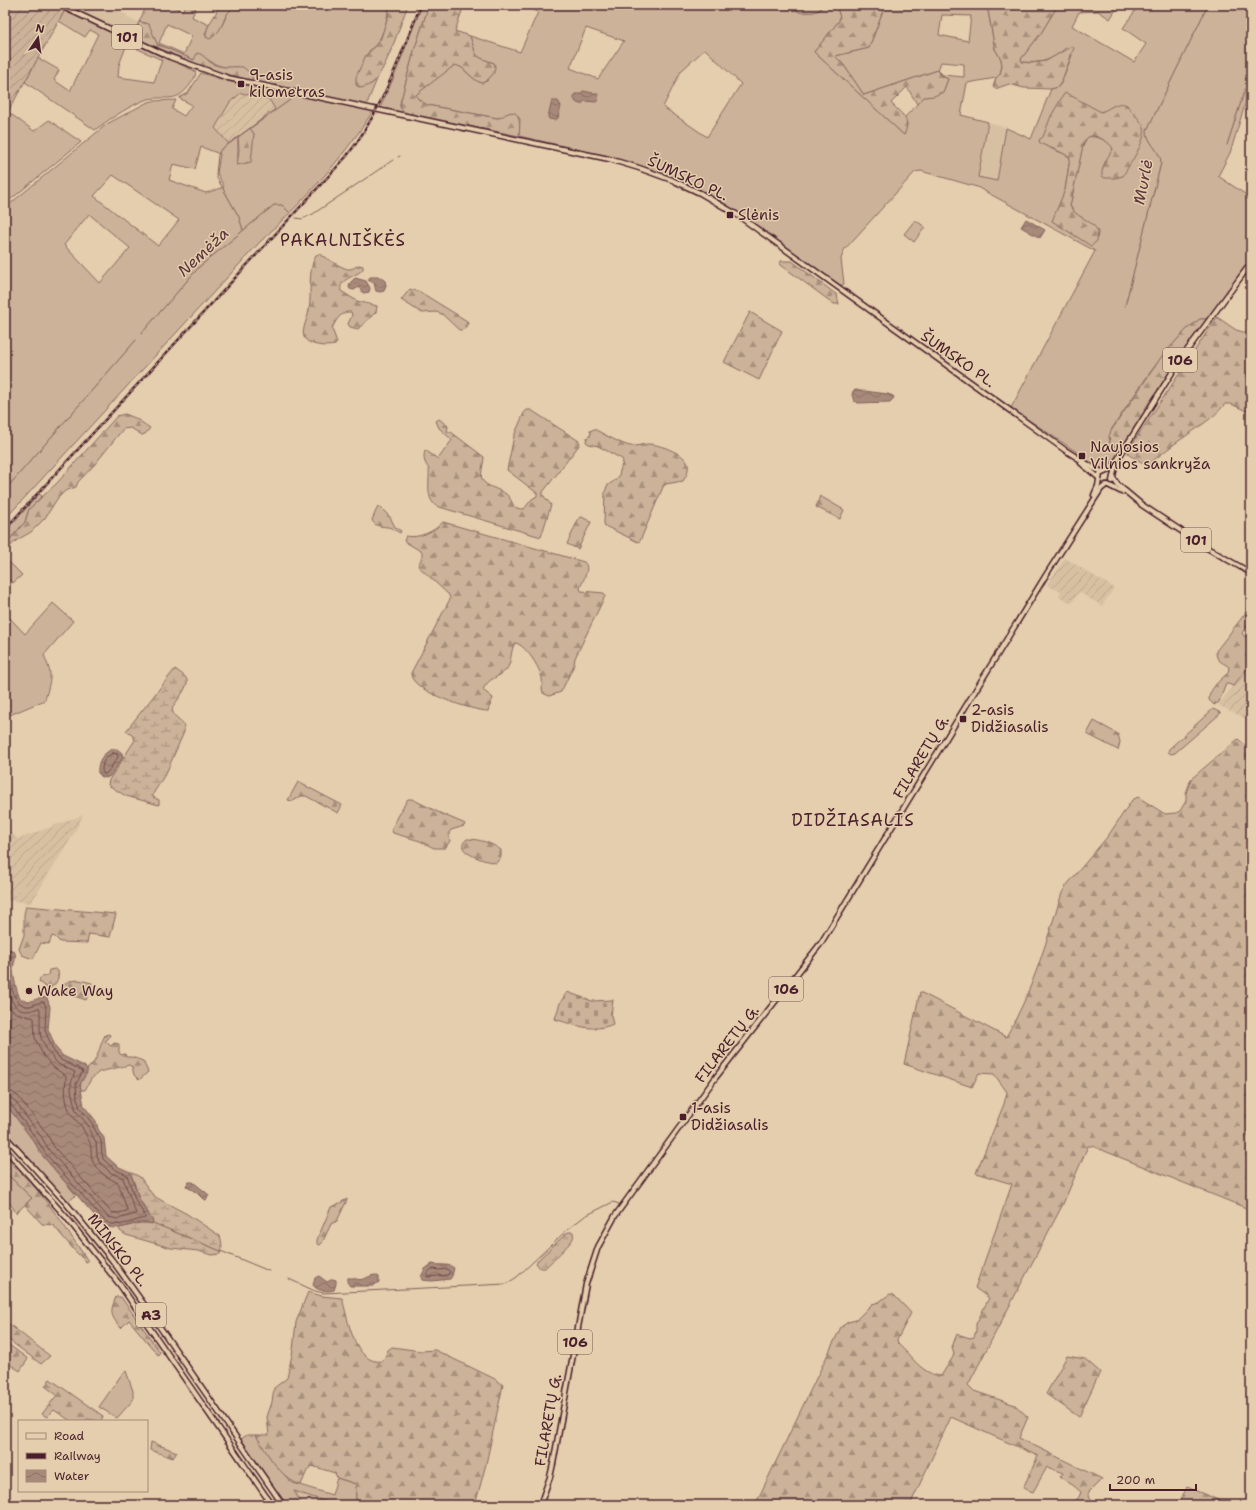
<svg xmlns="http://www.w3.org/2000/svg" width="1256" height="1510" font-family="'Shantell Sans',sans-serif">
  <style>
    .built { fill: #d7bfa2 }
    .industrial { fill: url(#industrial-furrows) }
    .grass { fill: #cbb298; stroke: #8a6862; fill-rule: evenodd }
    .forest { fill: url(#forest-firs); stroke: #8a6862 }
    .wetland { fill: url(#wetland-marsh); stroke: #8a6862 }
    .cemetery { fill: url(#cemetery-stones); stroke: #8a6862 }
    .garden { fill: url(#garden-furrows); stroke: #8a6862 }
    .water { fill: url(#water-waves); stroke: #825f5a }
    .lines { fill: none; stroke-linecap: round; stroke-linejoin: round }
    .shore { stroke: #704a4b; stroke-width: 1 }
    .stream { stroke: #825f5a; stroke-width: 1 }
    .primary-casing { stroke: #4a1f2b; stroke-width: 7 }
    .trunk-casing { stroke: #4a1f2b; stroke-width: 7 }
    .primary { stroke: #e4cead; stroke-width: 4 }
    .trunk { stroke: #e4cead; stroke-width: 4 }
    .rail-casing { stroke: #4a1f2b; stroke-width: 2.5 }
    .rail { stroke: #e4cead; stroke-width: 1; stroke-dasharray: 3; stroke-linecap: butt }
    .poi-dot { fill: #4a1f2b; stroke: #e4cead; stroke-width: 1.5 }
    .labels { text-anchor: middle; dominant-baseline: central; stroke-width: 3; stroke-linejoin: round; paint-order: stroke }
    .shield { fill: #e4cead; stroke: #785452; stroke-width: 1 }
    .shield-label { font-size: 14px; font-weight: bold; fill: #4a1f2b }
    .poi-label { font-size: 15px; fill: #4a1f2b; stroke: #e4cead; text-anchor: start }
    .street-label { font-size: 15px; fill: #4a1f2b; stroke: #e4cead }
    .water-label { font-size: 16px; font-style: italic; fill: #5d343b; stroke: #e4cead }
    .quarter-label { font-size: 17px; letter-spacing: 1px; fill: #4a1f2b; stroke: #e4cead }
  </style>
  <defs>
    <pattern id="industrial-furrows" width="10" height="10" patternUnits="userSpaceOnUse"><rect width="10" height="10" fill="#d7bfa2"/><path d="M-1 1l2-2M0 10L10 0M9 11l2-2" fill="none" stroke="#baa48c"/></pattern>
    <pattern id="forest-firs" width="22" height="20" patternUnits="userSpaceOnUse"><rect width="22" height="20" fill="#cbb298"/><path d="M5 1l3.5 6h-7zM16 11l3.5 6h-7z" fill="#a7907c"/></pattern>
    <pattern id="wetland-marsh" width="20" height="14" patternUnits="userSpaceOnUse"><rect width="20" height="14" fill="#cbb298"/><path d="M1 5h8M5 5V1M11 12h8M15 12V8" fill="none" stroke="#a7907c"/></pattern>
    <pattern id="cemetery-stones" width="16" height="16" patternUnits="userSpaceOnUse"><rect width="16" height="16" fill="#cbb298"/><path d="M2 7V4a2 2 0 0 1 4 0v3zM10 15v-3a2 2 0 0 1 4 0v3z" fill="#a7907c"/></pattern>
    <pattern id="garden-furrows" width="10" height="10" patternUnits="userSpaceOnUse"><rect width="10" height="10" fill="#cbb298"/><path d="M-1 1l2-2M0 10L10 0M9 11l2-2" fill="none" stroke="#a7907c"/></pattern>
    <pattern id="water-waves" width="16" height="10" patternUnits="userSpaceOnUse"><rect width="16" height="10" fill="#a88a7a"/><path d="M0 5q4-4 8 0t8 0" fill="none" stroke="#8b7064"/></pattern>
  </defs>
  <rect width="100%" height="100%" fill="#e4cead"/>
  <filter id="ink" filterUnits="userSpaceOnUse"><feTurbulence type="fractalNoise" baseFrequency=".025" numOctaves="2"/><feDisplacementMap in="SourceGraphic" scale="8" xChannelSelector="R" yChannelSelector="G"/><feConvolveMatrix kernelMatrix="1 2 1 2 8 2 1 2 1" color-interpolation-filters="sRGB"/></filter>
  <g filter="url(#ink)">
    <!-- built -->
    <g class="built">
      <polygon points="85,5 107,5 127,15 127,18 139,22 132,37 81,13"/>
      <polygon points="988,122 1006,128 997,181 978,178"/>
    </g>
    <!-- industrial -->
    <g class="industrial">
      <polygon points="241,93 269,99 276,109 229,144 215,128 230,102"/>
      <polygon points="1065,558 1114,588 1102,606 1079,592 1072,603 1059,597 1061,592 1047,585"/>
      <polygon points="1251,664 1251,721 1218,705"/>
      <polygon points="83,815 73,835 31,903 5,900 5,828 18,839"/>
      <polygon points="294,1491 336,1505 302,1505"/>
    </g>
    <!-- grass -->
    <g class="grass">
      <path d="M147,5H171L182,11L186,5H197L192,17L209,25L205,34L207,38C211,35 219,30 222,25C227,17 224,15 233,8L242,9L247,5H389C387,22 383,41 369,51L370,85L377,79L366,106L252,81L238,67C221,69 213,64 200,54L194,60L157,44L150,28L146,23L139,22ZM167,24L192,36L184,54L159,43Z"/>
      <polygon points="422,5 429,5 414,51 400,104 400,107 406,113 380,108 394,77"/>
      <path d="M516,5H792L799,12L820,10L823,5H836L840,17L839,21L814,52L904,135L907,124L905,117L924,97L943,92L948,79L942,76L938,70L864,95L843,64L835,56L869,48L885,5H987L995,49L1001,59L1002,66L1000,74L996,78L967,83L961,115L988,122L978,177L997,181L1006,128L1031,139L1051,89L1058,87L1061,83L1072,55L1067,47C1052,60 1042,64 1022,62L1021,59L1041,33L1058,5H1119L1110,19L1098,11L1079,12L1072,26L1134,62L1146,44L1123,28L1137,8L1134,5H1251V85L1230,153L1218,176L1251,198V259L1207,319H1200C1162,348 1138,391 1111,430L1110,443L1120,450L1107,469C1096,471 1091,463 1084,457L1011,408L1095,251L977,187L921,171L915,172L844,250L841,259L844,284L843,285H840C808,265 779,241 748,220C735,211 722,201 707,193C649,163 583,151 519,136L520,119C508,107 509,117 497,118L427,105L418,99L416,95L418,93L455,64C466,68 471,80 482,83L487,81L494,72V63C473,56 477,57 470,36L520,52L538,12ZM942,15L971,16L968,41L939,35ZM586,28L624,41L598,79L570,68ZM705,49L741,84L707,137L663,107L681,71ZM941,62L964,64V77L943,75L938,70ZM1104,111L1123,176L1104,166L1113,149C1111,141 1095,135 1087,137L1082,149L1070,206L1076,214L1096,228L1053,221L1065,190L1070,158L1067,155L1052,149L1039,140L1098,112Z"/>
      <path d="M65,10L139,46L195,71C197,75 194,78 192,82C174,109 163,91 140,102C125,109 108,120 95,130L25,82L38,58L59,70L54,80L70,91L98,34L90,30L85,37L59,21ZM127,44L162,60L154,82L118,77L119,65Z"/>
      <path d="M201,73L235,83L373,111C342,161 301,203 259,243L5,519V208L107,124L146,103L152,101L176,100L172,109L184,116L192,105L179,98L188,93ZM241,93L269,99L275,109L250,128L254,134L238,165V137L229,144L215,128L230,102ZM201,147L220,154L217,173L224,187L206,193L169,180L173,164L195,169ZM113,175L179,220L158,246L94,196ZM89,214L130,248L100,283L64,245Z"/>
      <polygon points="8,112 34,131 49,120 81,142 5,204 5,117"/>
      <polygon points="915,220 925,227 914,242 904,234"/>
      <polygon points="39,494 42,496 29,509 25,522 5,545 5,532"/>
      <polygon points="5,558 22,575 13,583 5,577"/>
      <path d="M53,603L73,621L44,655C53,677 51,677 45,700L5,717V613L25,634Z"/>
      <polygon points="5,1103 35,1143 42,1155 76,1195 68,1202 5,1132"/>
      <polygon points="5,1172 32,1198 16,1213 5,1195"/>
      <polygon points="126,1371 133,1391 133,1400 117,1418 99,1407 122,1374"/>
      <polygon points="247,1435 256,1435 271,1459 289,1480 293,1483 332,1495 337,1478 356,1484 356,1500 353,1505 336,1505 294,1491 302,1505 286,1505 241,1439"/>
    </g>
    <!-- forest -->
    <g class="forest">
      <path d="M219,5H247L242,9L233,8C225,14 225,19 221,27C219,32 214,36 210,39L206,37C205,26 216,17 219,5Z"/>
      <path d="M389,5H408C399,27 390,59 377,78C373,84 367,86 361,88L356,85V77L366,55L375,47L381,38L388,16Z"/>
      <path d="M429,5H464L455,31L470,36C477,57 473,56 494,63C498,71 489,80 482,83C471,80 466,67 455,65L418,93L416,95L418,99L427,105L497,118C502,118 502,116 506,114C522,106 520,128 519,136L406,113L401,109L400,104L414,51Z"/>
      <path d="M792,5H823C818,15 808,12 799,12Z"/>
      <path d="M836,5H885L869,48L835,56L843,64L864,95L938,70L942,76L948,79L943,92L934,96L924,97L917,104L907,87L891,103C901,114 912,118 904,135L814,52L839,21L840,17Z"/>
      <polygon points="987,5 1058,5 1041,33 1021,59 1022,62 1031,63 1046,61 1072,46 1074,48 1061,83 1058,87 1051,89 1024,88 1009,84 995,89 993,87 996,78 1000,74 1002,66 1001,59 995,49"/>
      <path d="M139,22L149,24L157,44L194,60L197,53C204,54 207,61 213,64C223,69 233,66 243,67L252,75V81L211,70L132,37Z"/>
      <path d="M1066,93L1101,112C1110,109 1118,100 1127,105C1131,111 1142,121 1144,128C1147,140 1129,165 1123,176L1115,178H1105L1102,176C1101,166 1108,157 1113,149C1111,143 1099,136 1092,136C1088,136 1086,139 1084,141L1070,206C1074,217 1095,221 1098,232C1098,235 1097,238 1097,241L1091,246L1052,221L1065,190L1070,158C1066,153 1047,147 1040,143L1039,140L1043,137L1051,116L1064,94Z"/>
      <polygon points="250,128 254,134 251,162 237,165 239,150 238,137"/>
      <path d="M319,254C325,257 346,271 350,269C353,269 356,266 359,265L363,266V269C357,277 338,278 341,291L357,301L377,306V307L376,312L358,329L350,327L348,324L352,315L351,312C341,311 335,321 332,329L337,342L335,345C326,347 308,346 304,337C301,330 308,318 309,310C312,292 307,272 316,255Z"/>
      <polygon points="781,261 792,261 837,295 839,304 834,304 781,265 780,263"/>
      <path d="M410,289L420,292L467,321L468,324C467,328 464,330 459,330L442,314L436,312L422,313L401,300Z"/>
      <polygon points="750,312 782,331 759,380 724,362"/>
      <path d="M1217,317L1236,330L1251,334V413L1231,404H1225C1214,418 1197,428 1183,438C1171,446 1160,455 1148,465L1143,463L1129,455L1128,453L1129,449Z"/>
      <polygon points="1200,319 1207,319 1176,361 1120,450 1110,443 1109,436 1111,431 1162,356 1188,328"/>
      <path d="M527,410H531L579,441L580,444L543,492V495L551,505L541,537L436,506C425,497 430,481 429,469C424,462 423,458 425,450L438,459L452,440L439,428L436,421L439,419L448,426L447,432H451L484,457C484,463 480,473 482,479C485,487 500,489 506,494C515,501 509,509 524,509L532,499L537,496V493L507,470L514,436L524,413Z"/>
      <polygon points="125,414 135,418 150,428 145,434 142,435 131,428 123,429 95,464 78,482 76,487 65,491 57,499 45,518 31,532 17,540 5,551 5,545 25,522 29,509 57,483 117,416"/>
      <path d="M594,429C602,433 623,445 630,446C636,447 642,444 648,444C655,444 660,446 666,448C683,455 696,462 683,481L666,484L663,487L640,541L638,542L605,526L604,523L605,492L607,486L618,478L623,461L622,459L598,446L589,444L586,442L587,438L591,434L590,431Z"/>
      <polygon points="820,496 844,510 840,519 816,507"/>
      <path d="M378,506L380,507L390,517L395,527L401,531L400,533C396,531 391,527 387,527C381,526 375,527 372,520Z"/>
      <polygon points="582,517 591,522 578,549 567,544 579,518"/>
      <path d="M443,522L584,562C591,568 583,580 580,588L581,591L604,593L605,596L575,658L574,665L561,692L549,696L543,693C541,687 543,684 542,678C540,668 525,644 515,643C510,651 512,663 506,670C499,678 487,678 483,690L493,698L488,711C473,711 409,691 411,673L450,599L449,595L418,566L422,557V552L404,541L406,536C419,539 435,531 443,522Z"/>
      <path d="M1251,606V620L1242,633L1244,636L1251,638V664L1233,686L1228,684H1226L1219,702L1214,705L1209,700C1208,690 1221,679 1228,673L1229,667C1221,661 1216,662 1216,651Z"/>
      <polygon points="1213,709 1221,713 1175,753 1171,754 1168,752 1169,749"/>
      <polygon points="1094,721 1118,734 1120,742 1118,750 1087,734"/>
      <path d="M1238,739L1251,750V1210L1092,1146H1088L1063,1204L968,1385L974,1391L1015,1405L1028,1417L1019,1438L1102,1479L1088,1493L1094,1505H1071L1079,1497L1081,1492L1074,1486L1060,1477L1063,1473L1047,1467L1033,1492L1023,1488L1038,1456L951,1417L910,1505H755L841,1327L848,1322L856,1320L872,1304L879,1302L890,1294L894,1295L911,1313L897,1340L898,1344C912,1356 921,1374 941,1376L953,1357L954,1353L952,1347L957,1334L970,1338L974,1337L976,1331V1324L989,1298L975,1288L1012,1184L976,1173L1004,1104L1007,1092L994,1074L979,1073L972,1087L904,1064L920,992L1006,1037C1032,993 1046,942 1062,893L1066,886L1108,836L1132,800L1138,797L1165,814L1176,813L1180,811L1186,801V793L1191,779Z"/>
      <polygon points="298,782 342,805 338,813 306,796 301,796 293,801 288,800"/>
      <polygon points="408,799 412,799 442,814 463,823 465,824 464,826 451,830 449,833 450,841 445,848 434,848 420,841 393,833 392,831 392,828 407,800"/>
      <path d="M467,839C479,839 492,843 501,850V857L496,863C488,862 450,852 467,839Z"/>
      <polygon points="26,906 116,914 110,937 89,934 87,943 60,942 55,937 52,936 49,944 41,943 33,959 22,955 19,949 24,935 24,914"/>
      <path d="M55,969L58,971C60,979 55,986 48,989L39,982L40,978L48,975L49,970Z"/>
      <polygon points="79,980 92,983 86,1000 65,993 63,985 69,981"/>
      <path d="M109,1034L110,1035L108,1039L105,1041L111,1046L114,1043L119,1044V1052L121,1055L125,1054L126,1057H132L143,1061L148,1072L139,1080L134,1075L132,1067L129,1065L99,1072L91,1079L85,1090H80L81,1082L87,1071V1069C99,1060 98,1049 105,1035Z"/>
      <polygon points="5,1156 39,1192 59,1218 88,1261 86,1262 74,1250 53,1225 42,1224 25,1205 32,1198 5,1172"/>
      <polygon points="347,1199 347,1200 337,1221 331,1224 322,1243 320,1245 317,1244 317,1240 331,1207 340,1203"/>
      <path d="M308,1292L322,1296L342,1298C348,1318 354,1366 383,1361L388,1350L392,1347L421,1351L435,1350L495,1379L503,1385L486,1464L475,1505H372L356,1500V1484L337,1478L335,1473L312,1466L306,1473L301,1485C281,1479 266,1452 256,1435H269L267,1417L272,1402L274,1388L287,1378L293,1350L296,1322Z"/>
      <path d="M116,1297H121L160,1352L158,1355L129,1320L121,1328C111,1316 109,1313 116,1297Z"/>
      <polygon points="5,1322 5,1321 50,1356 41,1364 5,1337"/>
      <polygon points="5,1342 28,1359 20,1371 5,1361"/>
      <polygon points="1067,1356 1085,1359 1100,1372 1079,1417 1046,1394"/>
      <polygon points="50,1379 103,1416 101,1421 87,1419 85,1421 71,1421 54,1410 47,1417 42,1414 57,1395 45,1386"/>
      <polygon points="151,1442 177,1452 173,1458 150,1450"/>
      <polygon points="1187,1487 1230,1505 1178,1505"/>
    </g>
    <!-- wetland -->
    <g class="wetland">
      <path d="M175,669C179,672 186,676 187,680C189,686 176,702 172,708C173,721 186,718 184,732L167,771L153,794V797L159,800V805L126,796L108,785L109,780L135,740L133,736L126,731Z"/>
      <path d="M130,1172L140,1177L152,1194L157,1198L187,1214L220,1236C222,1242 223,1249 220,1254L212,1255L198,1251L171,1248L126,1235L120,1231L119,1228L140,1223H145L149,1214L138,1197L134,1182Z"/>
      <path d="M568,1232H573C573,1234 574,1236 573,1238C572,1243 550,1263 545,1268H540L536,1263L539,1259Z"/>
    </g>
    <!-- cemetery -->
    <path class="cemetery" d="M567,992L592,1001L613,1000L611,1016L613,1024C594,1033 574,1025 555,1019L560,1003Z"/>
    <!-- garden -->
    <polygon class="garden" points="5,5 54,5 65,10 5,117"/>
    <!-- water -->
    <g class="water">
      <path d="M583,91L598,94V100L596,102L585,101L581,104C576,104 572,99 575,94H581Z"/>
      <polygon points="552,101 558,101 561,106 558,118 555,120 549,119 548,117"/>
      <polygon points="1026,219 1045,230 1040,238 1021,227"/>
      <polygon points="370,277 380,277 385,281 386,285 384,291 380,292 376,291 374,283 368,280"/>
      <polygon points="355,278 366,281 370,288 369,292 363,293 359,287 354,290 350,289 349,287 350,283"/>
      <polygon points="856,390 888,394 893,396 894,398 890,402 858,403 854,401 852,395 853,391"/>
      <path d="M112,749H117L122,753L123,757L110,776L106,778L102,777L98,773C97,762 102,754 112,749Z"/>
      <path d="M9,949L14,951C18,957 13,963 13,970C14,979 16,990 20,999L29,1002L42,997L47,998L50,1007L48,1029L56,1048L63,1056L84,1066L87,1069V1073L80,1084L84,1106L96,1121L98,1129L104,1138L106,1156L117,1166L130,1172L141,1203L153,1221L152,1224C147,1223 143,1222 139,1223C126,1226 115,1232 102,1224L42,1155L35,1143L5,1103V951Z"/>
      <polygon points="189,1182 193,1182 209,1195 206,1200 204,1200 196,1192 187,1187 186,1185"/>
      <path d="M432,1264C440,1266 448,1263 454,1268L452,1276L450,1279L432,1281L422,1280L421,1277L425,1269Z"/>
      <path d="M376,1275L379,1277V1282L373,1286H350L347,1282L348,1278C353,1277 358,1281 363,1279C368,1278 370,1275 376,1275Z"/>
      <path d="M319,1276L327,1282L333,1279L336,1280V1284L334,1290C327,1292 317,1291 313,1285L315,1278Z"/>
    </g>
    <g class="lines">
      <!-- shore -->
      <g class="shore">
        <path d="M113,753L117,754L118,757L107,773L104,774L102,771C102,762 105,757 113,753Z"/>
        <path d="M5,954L10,953L12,955C11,960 9,965 9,970C10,983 13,1007 29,1006C35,1006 39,1001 44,1002L46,1007L45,1030L53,1050L61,1060L83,1071L76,1084L77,1099L80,1108L92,1123L95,1130L101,1140L102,1154L103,1159L114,1169L127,1175L135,1199L145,1216V1218C132,1221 117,1229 105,1221L45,1153L38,1141L10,1103L5,1102"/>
        <path d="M5,976C9,994 12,1020 38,1008L40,1009V1031L41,1038L48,1052L58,1064L75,1072L71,1083V1090L76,1111L88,1125L90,1132L96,1142L97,1155L99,1162L111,1173L123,1178L136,1214L118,1219L108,1217L49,1150L42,1138L14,1100L9,1097H5"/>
        <path d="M5,1001C12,1015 21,1014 34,1018L35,1038L43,1055L53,1067L66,1076C65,1088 64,1104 72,1115C74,1119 79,1123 82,1127C83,1129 89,1141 90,1143C92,1150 90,1158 94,1164C100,1174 109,1178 118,1183L127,1209V1211L118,1213L111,1212L54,1147L47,1134L18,1096L12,1092L5,1091"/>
        <polygon points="432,1269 439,1270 447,1269 450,1272 447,1275 428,1277 427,1274"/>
      </g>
      <!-- stream -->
      <g class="stream">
        <polyline points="1227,145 1251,71"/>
        <polyline points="398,157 400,156"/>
        <polyline points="296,218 302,219 313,214 393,160"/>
        <polyline points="243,230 239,217 217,178 216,175 218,155 221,149 290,100"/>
        <path d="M1125,306L1161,163C1161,150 1146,143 1147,130L1208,5"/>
        <polyline points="141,334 199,267 274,205 282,205 289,212"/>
        <polyline points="5,490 136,340"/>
        <polyline points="153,1223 269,1271"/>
        <polyline points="289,1279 315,1291 324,1293 506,1284 517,1277 568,1229 585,1216 613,1202 619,1204"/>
      </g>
      <defs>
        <g id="primary">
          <polyline points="59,5 170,57 228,78 609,159 639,168 672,180 700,193 736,214 1065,450 1095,469 1103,472"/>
          <polyline points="1081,463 1099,478"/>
          <polyline points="1113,478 1118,485 1142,505 1207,548 1251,573"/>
          <polyline points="1112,481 1116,462"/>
          <polyline points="1108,485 1122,492"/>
          <polyline points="1094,495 1098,486 1100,474 1109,470 1116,462 1180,360 1251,263"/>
          <polyline points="540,1505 550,1477 553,1464 586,1284 598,1247 615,1216 716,1077 821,943 1046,575 1101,489 1106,485"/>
        </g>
        <g id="trunk">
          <polyline points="5,1136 66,1203 112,1260 148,1310 283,1505"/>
          <polyline points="5,1149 67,1218 120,1285 272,1505"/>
        </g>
      </defs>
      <!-- primary casing -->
      <use href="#primary" class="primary-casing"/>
      <!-- trunk casing -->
      <use href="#trunk" class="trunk-casing"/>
      <!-- primary -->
      <use href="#primary" class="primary"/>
      <!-- trunk -->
      <use href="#trunk" class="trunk"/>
      <defs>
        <path id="rail" d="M5,529L346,157C382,112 399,58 421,5"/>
      </defs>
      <!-- rail casing -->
      <use href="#rail" class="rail-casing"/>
      <!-- rail -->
      <use href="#rail" class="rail"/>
    </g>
  </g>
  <!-- markers -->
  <g class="poi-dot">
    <rect x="237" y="80" width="8" height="8" rx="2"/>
    <rect x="726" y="211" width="8" height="8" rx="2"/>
    <rect x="1078" y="452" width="8" height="8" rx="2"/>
    <rect x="959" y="715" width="8" height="8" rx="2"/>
    <circle cx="29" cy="991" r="4"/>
    <rect x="679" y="1113" width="8" height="8" rx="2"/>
  </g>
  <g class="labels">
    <!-- shield labels -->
    <g class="shield">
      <rect x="112" y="25" width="30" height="24" rx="3"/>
      <rect x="1163" y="348" width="34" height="24" rx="3"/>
      <rect x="1181" y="528" width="30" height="24" rx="3"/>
      <rect x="769" y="977" width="34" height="24" rx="3"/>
      <rect x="136" y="1303" width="30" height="24" rx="3"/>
      <rect x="558" y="1330" width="34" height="24" rx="3"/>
    </g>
    <g class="shield-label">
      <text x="127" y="37">101</text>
      <text x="1180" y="360">106</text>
      <text x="1196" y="540">101</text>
      <text x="786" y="989">106</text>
      <text x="151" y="1315">A3</text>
      <text x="575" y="1342">106</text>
    </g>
    <!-- poi labels -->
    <g class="poi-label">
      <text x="249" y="75">9-asis<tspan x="249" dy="17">kilometras</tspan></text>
      <text x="738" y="215">Slėnis</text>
      <text x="1090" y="447">Naujosios<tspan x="1090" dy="17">Vilnios sankryža</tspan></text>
      <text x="971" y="710">2-asis<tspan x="971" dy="17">Didžiasalis</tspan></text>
      <text x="37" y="991">Wake Way</text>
      <text x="691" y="1108">1-asis<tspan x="691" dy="17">Didžiasalis</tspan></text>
    </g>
    <!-- street labels -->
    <g class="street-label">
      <text transform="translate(688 178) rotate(25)">ŠUMSKO PL.</text>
      <text transform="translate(958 359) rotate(35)">ŠUMSKO PL.</text>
      <text transform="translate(921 757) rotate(-59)">FILARETŲ G.</text>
      <text transform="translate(727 1044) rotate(-52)">FILARETŲ G.</text>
      <text transform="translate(118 1250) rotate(52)">MINSKO PL.</text>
      <text transform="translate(548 1420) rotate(-80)">FILARETŲ G.</text>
    </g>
    <!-- water labels -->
    <g class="water-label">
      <text transform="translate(1143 182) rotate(-79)">Murlė</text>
      <text transform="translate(203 252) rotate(-43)">Nemėža</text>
    </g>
    <!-- quarter labels -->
    <g class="quarter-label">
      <text x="343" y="240">PAKALNIŠKĖS</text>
      <text x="853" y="820">DIDŽIASALIS</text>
    </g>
  </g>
  <!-- margin -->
  <rect width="1256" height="1510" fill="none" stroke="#e4cead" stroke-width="20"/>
  <rect x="10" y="10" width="1236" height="1490" fill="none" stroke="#4a1f2b" stroke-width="1.5" filter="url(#ink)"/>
  <!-- legend -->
  <rect x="18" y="1420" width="130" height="72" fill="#e4cead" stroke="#a68879"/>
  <rect x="26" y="1433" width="20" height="6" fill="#e4cead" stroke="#a68879"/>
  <text x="54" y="1440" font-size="12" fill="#4a1f2b">Road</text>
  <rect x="26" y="1453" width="20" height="6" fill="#4a1f2b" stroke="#a68879"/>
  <text x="54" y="1460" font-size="12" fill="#4a1f2b">Railway</text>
  <rect x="26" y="1470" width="20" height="12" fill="url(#water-waves)" stroke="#a68879"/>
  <text x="54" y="1480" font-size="12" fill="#4a1f2b">Water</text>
  <!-- north arrow -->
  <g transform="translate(38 38) rotate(13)" stroke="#e4cead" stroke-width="3" paint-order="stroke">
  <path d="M0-3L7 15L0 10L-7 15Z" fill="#4a1f2b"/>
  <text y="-6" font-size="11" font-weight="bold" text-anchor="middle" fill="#4a1f2b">N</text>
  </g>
  <!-- scale -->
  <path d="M1110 1484v6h86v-6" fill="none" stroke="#4a1f2b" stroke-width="2"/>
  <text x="1116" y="1484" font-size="12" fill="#4a1f2b" stroke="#e4cead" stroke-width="3" paint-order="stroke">200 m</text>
</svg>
